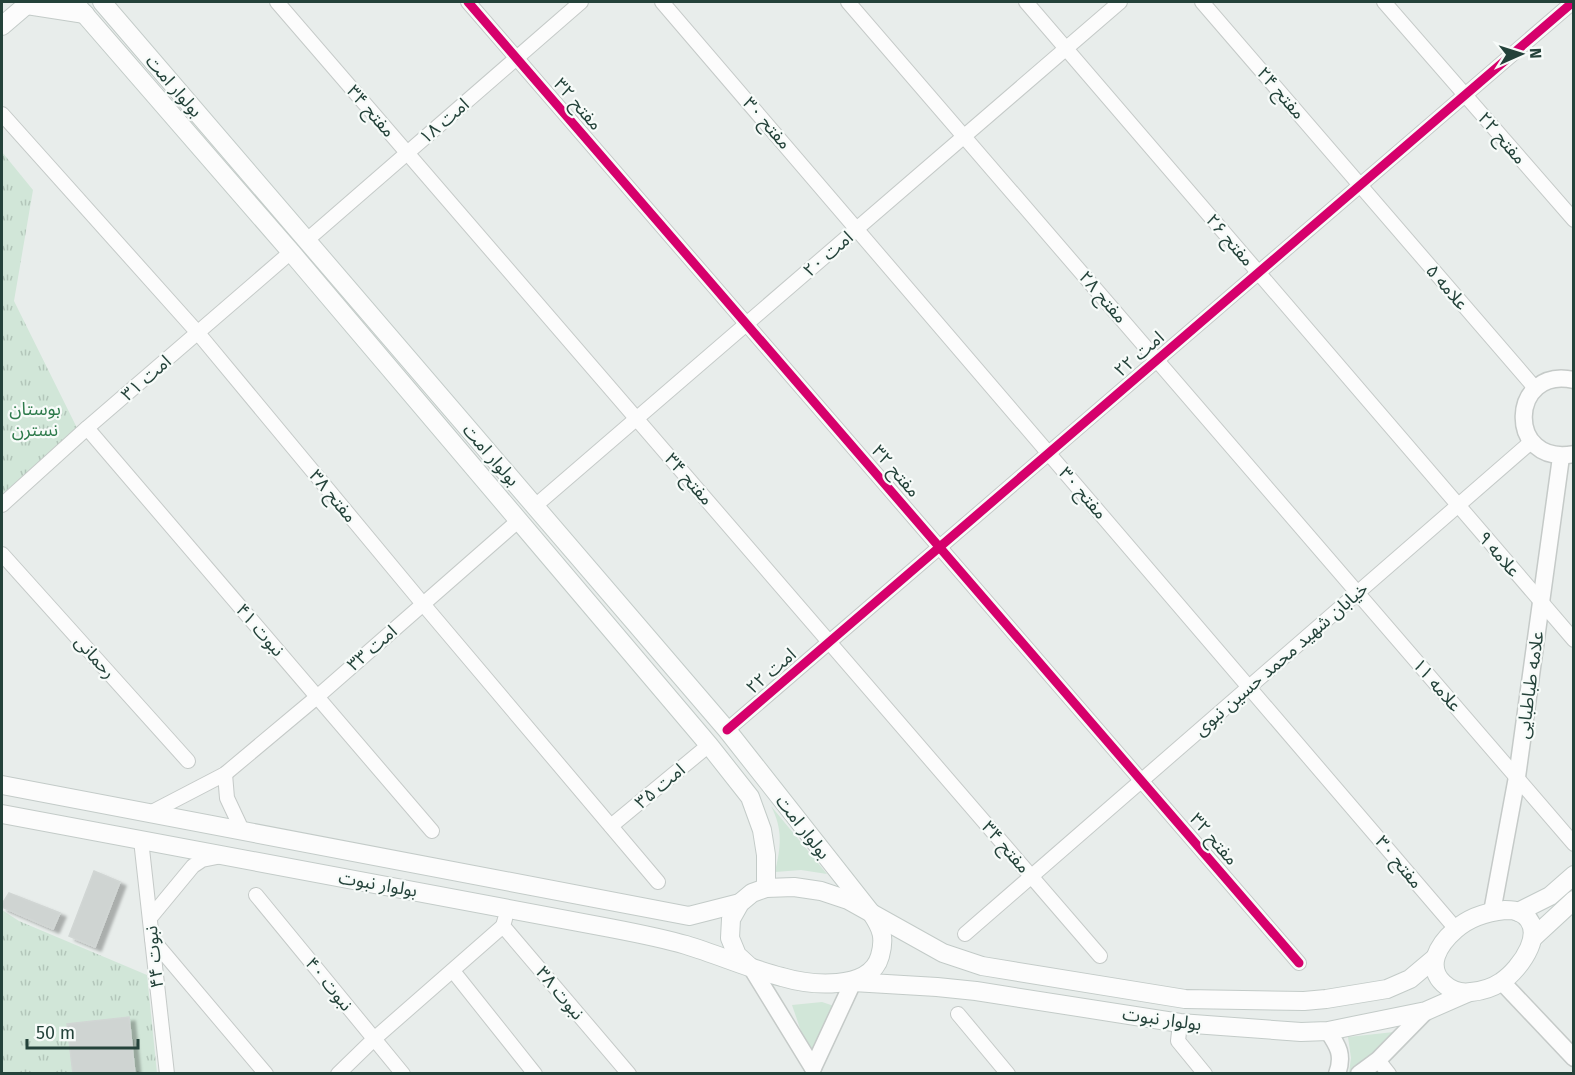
<svg xmlns="http://www.w3.org/2000/svg" width="1575" height="1075" font-family="'Fira Sans','Noto Sans Arabic',sans-serif">
  <style>
    .grass { fill: #d1e6d8 }
    .park { fill: url(#park-tufts) }
    .building { fill: #cfd4d2; stroke: #d1d6d4; stroke-width: 1.5; filter: url(#shadow) }
    .lines { fill: none; stroke-linecap: round; stroke-linejoin: round }
    .minor-casing { stroke: #c5cac8; stroke-width: 16 }
    .tertiary-casing { stroke: #c5cac8; stroke-width: 19 }
    .secondary-casing { stroke: #c3cbc8; stroke-width: 20 }
    .minor { stroke: #fcfcfc; stroke-width: 14 }
    .tertiary { stroke: #fcfcfc; stroke-width: 16 }
    .secondary { stroke: #fcfcfc; stroke-width: 18 }
    .cycleway-casing { stroke: #f7fbf9; stroke-width: 13 }
    .cycleway { stroke: #d6006c; stroke-width: 9 }
    .labels { text-anchor: middle; dominant-baseline: central; stroke-width: 4.5; stroke-linejoin: round; paint-order: stroke }
    .street-label { font-size: 18px; fill: #24423a; stroke: #f7fbf9 }
    .park-label { font-size: 18px; fill: #2d7a4b; stroke: #f7fbf9 }
  </style>
  <defs>
    <pattern id="park-tufts" width="24" height="20" patternUnits="userSpaceOnUse" patternTransform="scale(1.5)"><rect width="24" height="20" fill="#d1e6d8"/><path d="M3 7l-1-3M5 7V3M7 7l1-3M15 17l-1-3M17 17v-4M19 17l1-3" fill="none" stroke="#b3c6ba"/></pattern>
    <filter id="shadow"><feDropShadow dx="6" dy="4" stdDeviation="1.5" flood-color="#0004"/></filter>
  </defs>
  <rect width="100%" height="100%" fill="#e8edeb"/>
  <!-- grass -->
  <g class="grass">
    <path d="M771,806L827,874L801,870L775,872C781,847 783,829 771,806Z"/>
    <polygon points="822,1002 837,1007 813,1056 805,1043 792,1005"/>
    <polygon points="1403,1031 1355,1073 1349,1073 1351,1058 1348,1037"/>
  </g>
  <!-- park -->
  <g class="park">
    <polygon points="2,152 33,190 14,301 78,430 2,494"/>
    <polygon points="2,910 19,921 147,975 157,1073 2,1073"/>
  </g>
  <!-- building -->
  <g class="building">
    <polygon points="94,871 120,882 95,947 69,936"/>
    <polygon points="9,893 60,913 53,929 2,907 2,904"/>
    <polygon points="129,1017 135,1074 73,1074 67,1024"/>
  </g>
  <g class="lines">
    <defs>
      <g id="minor">
        <polyline points="277,2 1100,956"/>
        <polyline points="468,2 1299,963"/>
        <polyline points="662,2 1456,929"/>
        <polyline points="848,2 1574,844"/>
        <polyline points="1026,2 1574,640"/>
        <polyline points="1202,2 1535,388"/>
        <polyline points="1384,2 1574,220"/>
        <polyline points="2,114 198,333 423,604 658,882"/>
        <polyline points="307,240 581,2"/>
        <polyline points="87,428 432,831"/>
        <polyline points="2,505 87,428 291,252"/>
        <polyline points="535,506 1120,2"/>
        <polyline points="2,554 188,761"/>
        <polyline points="727,730 1573,2"/>
        <polyline points="225,774 227,798 242,830"/>
        <polyline points="150,813 225,774 317,697 518,521"/>
        <polyline points="611,826 709,745"/>
        <polyline points="141,840 167,1074"/>
        <polyline points="256,895 403,1074"/>
        <polyline points="150,918 193,866 202,860 217,857"/>
        <polyline points="505,919 503,926 629,1074"/>
        <polyline points="965,934 1531,442"/>
        <polyline points="152,939 266,1074"/>
        <polyline points="453,971 535,1074"/>
        <polyline points="958,1014 1008,1074"/>
        <polyline points="1180,1023 1178,1041 1205,1074"/>
        <polyline points="1378,1060 1389,1074"/>
        <polyline points="338,1074 374,1039 503,926"/>
      </g>
      <g id="tertiary">
        <path d="M1574,380C1509,365 1505,467 1574,454"/>
        <polyline points="1492,912 1517,777 1561,457"/>
        <polyline points="751,967 813,1068"/>
        <polyline points="1502,982 1574,1058"/>
        <path d="M1328,1031C1338,1046 1344,1055 1337,1074"/>
        <polyline points="813,1068 853,982"/>
        <polyline points="1359,1074 1378,1060 1426,1011"/>
      </g>
      <g id="secondary">
        <polyline points="74,2 291,252 709,745 750,797 762,830 766,855 766,888"/>
        <polyline points="27,5 85,14"/>
        <polyline points="2,26 30,2"/>
        <polyline points="2,785 689,916 740,903"/>
        <path d="M2,814L610,928C636,933 662,938 686,945C719,955 750,969 782,977C809,985 870,992 880,956C885,938 882,929 872,914L727,730L102,2"/>
        <path d="M1505,910C1509,910 1515,910 1519,912C1551,927 1520,970 1501,982C1492,988 1482,991 1471,992C1451,995 1429,978 1436,956C1439,947 1447,937 1455,930C1469,917 1487,912 1505,910Z"/>
        <polyline points="1518,912 1550,896 1574,875"/>
        <polyline points="1534,937 1574,900"/>
        <polyline points="749,966 737,955 730,938 731,919 740,903 752,893 766,888 794,887 821,891 848,900 943,953 982,966 1185,999 1304,1001 1326,999 1387,989 1410,979 1435,958"/>
        <polyline points="853,982 937,987 976,991 1180,1023 1301,1032 1328,1031 1426,1011 1467,993"/>
      </g>
    </defs>
    <!-- minor casing -->
    <use href="#minor" class="minor-casing"/>
    <!-- tertiary casing -->
    <use href="#tertiary" class="tertiary-casing"/>
    <!-- secondary casing -->
    <use href="#secondary" class="secondary-casing"/>
    <!-- minor -->
    <use href="#minor" class="minor"/>
    <!-- tertiary -->
    <use href="#tertiary" class="tertiary"/>
    <!-- secondary -->
    <use href="#secondary" class="secondary"/>
    <defs>
      <g id="cycleway">
        <polyline points="468,2 1299,963"/>
        <polyline points="727,730 1573,2"/>
      </g>
    </defs>
    <!-- cycleway casing -->
    <use href="#cycleway" class="cycleway-casing"/>
    <!-- cycleway -->
    <use href="#cycleway" class="cycleway"/>
  </g>
  <g class="labels">
    <!-- street labels -->
    <g class="street-label">
      <text transform="translate(174 86) rotate(49)">بولوار امت</text>
      <text transform="translate(1281 93) rotate(49)">مفتح ۲۴</text>
      <text transform="translate(578 104) rotate(49)">مفتح ۳۲</text>
      <text transform="translate(371 111) rotate(49)">مفتح ۳۴</text>
      <text transform="translate(444 121) rotate(-41)">امت ۱۸</text>
      <text transform="translate(767 123) rotate(49)">مفتح ۳۰</text>
      <text transform="translate(1502 138) rotate(49)">مفتح ۲۲</text>
      <text transform="translate(1230 240) rotate(49)">مفتح ۲۶</text>
      <text transform="translate(828 254) rotate(-41)">امت ۲۰</text>
      <text transform="translate(1447 287) rotate(49)">علامه ۵</text>
      <text transform="translate(1103 297) rotate(49)">مفتح ۲۸</text>
      <text transform="translate(1139 354) rotate(-41)">امت ۲۲</text>
      <text transform="translate(146 378) rotate(-41)">امت ۳۱</text>
      <text transform="translate(491 455) rotate(49)">بولوار امت</text>
      <text transform="translate(896 471) rotate(49)">مفتح ۳۲</text>
      <text transform="translate(689 479) rotate(49)">مفتح ۳۴</text>
      <text transform="translate(1083 493) rotate(49)">مفتح ۳۰</text>
      <text transform="translate(333 496) rotate(50)">مفتح ۳۸</text>
      <text transform="translate(1499 554) rotate(49)">علامه ۹</text>
      <text transform="translate(260 630) rotate(49)">نبوت ۴۱</text>
      <text transform="translate(372 648) rotate(-41)">امت ۳۳</text>
      <text transform="translate(95 657) rotate(48)">رحمانی</text>
      <text transform="translate(1281 659) rotate(-41)">خیابان شهید محمد حسین نبوی</text>
      <text transform="translate(771 671) rotate(-41)">امت ۲۲</text>
      <text transform="translate(1437 685) rotate(49)">علامه ۱۱</text>
      <text transform="translate(1530 685) rotate(-82)">علامه طباطبایی</text>
      <text transform="translate(660 786) rotate(-40)">امت ۳۵</text>
      <text transform="translate(803 827) rotate(52)">بولوار امت</text>
      <text transform="translate(1214 839) rotate(49)">مفتح ۳۲</text>
      <text transform="translate(1006 847) rotate(49)">مفتح ۳۴</text>
      <text transform="translate(1399 862) rotate(50)">مفتح ۳۰</text>
      <text transform="translate(378 884) rotate(10)">بولوار نبوت</text>
      <text transform="translate(154 957) rotate(-96)">نبوت ۴۴</text>
      <text transform="translate(329 984) rotate(51)">نبوت ۴۰</text>
      <text transform="translate(560 993) rotate(50)">نبوت ۳۸</text>
      <text transform="translate(1162 1019) rotate(8)">بولوار نبوت</text>
    </g>
    <!-- park labels -->
    <g class="park-label">
      <text x="35" y="409">بوستان<tspan x="35" dy="21">نسترن</tspan></text>
    </g>
  </g>
  <!-- border -->
  <rect width="1575" height="1075" fill="none" stroke="#24423a" stroke-width="6"/>
  <!-- north arrow -->
  <g transform="translate(1521 54) rotate(87)" stroke="#f7fbf9" stroke-width="4.5" paint-order="stroke">
  <path d="M0-4.5L10 22L0 15L-10 22Z" fill="#24423a"/>
  <text y="-9" font-size="16" font-weight="bold" text-anchor="middle" fill="#24423a">N</text>
  </g>
  <!-- scale -->
  <path d="M27 1039v9h111v-9" fill="none" stroke="#24423a" stroke-width="3"/>
  <text x="36" y="1039" font-size="18" fill="#24423a" stroke="#f7fbf9" stroke-width="4.5" paint-order="stroke">50 m</text>
</svg>
